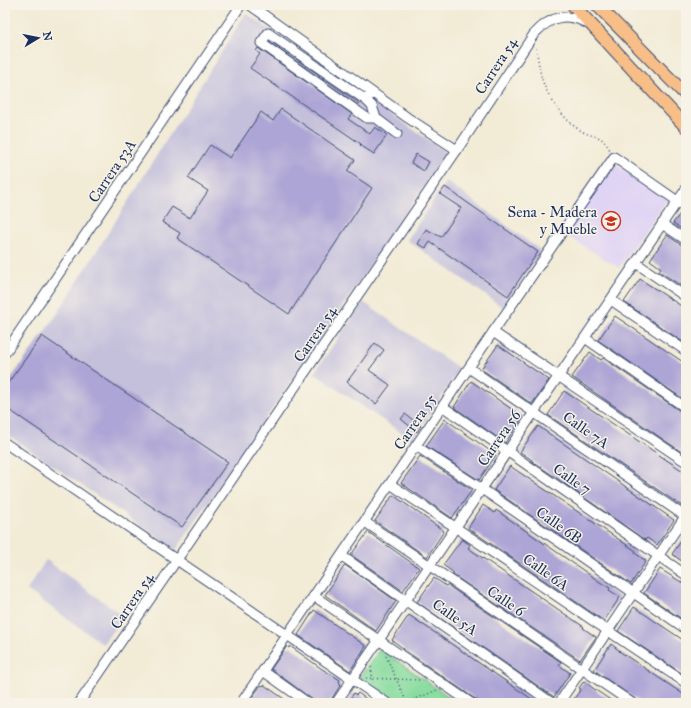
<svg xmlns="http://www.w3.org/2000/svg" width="691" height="708" font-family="'IM FELL Great Primer',serif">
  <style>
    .built { fill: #e0d4f4 }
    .industrial { fill: #c4c0db }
    .green { fill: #86db9e; stroke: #50857e }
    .building { fill: #ada5d5 }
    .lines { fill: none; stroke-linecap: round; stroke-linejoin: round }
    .minor-casing { stroke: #3b4b70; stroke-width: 11 }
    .highway-casing { stroke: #3b4b70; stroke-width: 14 }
    .path { stroke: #3b4b70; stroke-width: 1.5; stroke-dasharray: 1 3; stroke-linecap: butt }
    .minor { stroke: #fff; stroke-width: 9 }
    .highway { stroke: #f7be88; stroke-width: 12 }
    .labels { text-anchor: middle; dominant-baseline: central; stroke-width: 3; stroke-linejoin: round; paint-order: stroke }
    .street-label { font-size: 15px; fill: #1b2f5e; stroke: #f7f3e8 }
    .poi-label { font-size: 15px; fill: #1b2f5e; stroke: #f7f3e8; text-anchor: end }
  </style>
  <rect width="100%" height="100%" fill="#f7f3e8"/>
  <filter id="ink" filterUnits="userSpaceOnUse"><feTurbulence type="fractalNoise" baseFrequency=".025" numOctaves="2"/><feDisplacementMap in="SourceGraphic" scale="8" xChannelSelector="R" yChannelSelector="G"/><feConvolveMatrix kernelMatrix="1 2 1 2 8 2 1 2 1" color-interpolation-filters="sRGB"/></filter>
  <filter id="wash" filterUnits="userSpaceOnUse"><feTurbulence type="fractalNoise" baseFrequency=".012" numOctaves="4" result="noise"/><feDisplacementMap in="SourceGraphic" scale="16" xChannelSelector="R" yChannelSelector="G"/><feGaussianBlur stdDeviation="0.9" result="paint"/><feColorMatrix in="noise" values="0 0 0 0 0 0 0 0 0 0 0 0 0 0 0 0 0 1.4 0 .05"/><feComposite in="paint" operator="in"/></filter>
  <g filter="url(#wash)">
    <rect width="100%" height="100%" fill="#f2ebd5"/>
    <!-- built -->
    <polygon class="built" points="613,163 668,198 619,268 561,232"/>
    <!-- industrial -->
    <g class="industrial">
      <polygon points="246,13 447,153 176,550 5,433 5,387 58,313"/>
      <polygon points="446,181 541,251 504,308 407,240"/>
      <polygon points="363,302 460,369 412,440 314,373"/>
      <polygon points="46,560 123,616 103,644 27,590"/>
    </g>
    <!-- green -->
    <polygon class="green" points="380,649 458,703 395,703 359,678"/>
    <g id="blocks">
      <!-- building -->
      <g class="building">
        <polygon points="270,41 359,103 358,105 269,42"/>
        <polygon points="258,48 352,114 348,119 370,134 375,127 387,135 374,154 360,145 361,144 250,68 260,54 256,51"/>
        <polygon points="281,109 355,160 347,171 372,188 289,314 177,238 180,233 162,222 172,207 190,218 208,191 188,178 210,145 230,158 261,112 273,121"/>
        <polygon points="416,154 429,162 424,171 411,163"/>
        <polygon points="445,187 538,252 508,296 430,242 426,248 418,244 426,229 441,237 461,208 440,194"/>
        <polygon points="680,214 686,218 686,232 673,223"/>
        <polygon points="667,235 686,248 686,289 659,271 661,268 650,260"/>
        <polygon points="640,279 686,309 686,344 624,302"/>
        <polygon points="615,316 686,364 686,401 598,340"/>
        <polygon points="42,336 228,462 182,527 5,407 5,387"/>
        <polygon points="375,343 384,350 369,370 390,385 376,404 347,382"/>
        <polygon points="498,345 549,380 532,404 481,369"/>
        <polygon points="590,352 601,360 603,358 683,413 686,414 686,455 572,377"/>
        <polygon points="471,381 523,417 505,443 454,407"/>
        <polygon points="564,391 686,473 686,509 548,415"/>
        <polygon points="405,414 421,426 417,432 401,419"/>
        <polygon points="445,419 496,455 479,480 426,446"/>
        <polygon points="538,426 674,520 657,545 647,538 645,540 532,461 532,460 520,452"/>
        <polygon points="420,456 472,490 452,518 401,483"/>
        <polygon points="510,466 636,551 635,553 646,561 631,584 494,490"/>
        <polygon points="393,495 444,531 427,557 375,521"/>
        <polygon points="483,505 495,513 496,510 603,584 610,588 609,590 620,597 604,621 468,528"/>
        <polygon points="368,532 419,568 403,591 351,555"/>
        <polygon points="686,534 686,564 672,554"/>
        <polygon points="462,539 470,545 468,548 584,627 583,628 596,637 580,660 453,575 454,573 443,565"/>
        <polygon points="345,565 396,601 376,631 325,595"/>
        <polygon points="660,569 686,585 686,622 644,593"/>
        <polygon points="434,578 446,586 447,585 561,662 559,665 570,673 554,697 417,602"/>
        <polygon points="634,607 686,642 686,676 618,631"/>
        <polygon points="314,610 366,646 350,671 298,635"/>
        <polygon points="409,615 523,693 537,703 481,703 403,649 404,649 392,640"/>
        <polygon points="611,644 620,651 619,651 686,696 686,703 641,703 594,670"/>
        <polygon points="287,646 289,648 290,646 322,669 340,680 339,682 341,684 329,703 317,703 271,669"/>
        <polygon points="584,681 594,689 615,703 571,703 581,689 579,688"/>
        <polygon points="261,685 263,686 264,685 290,703 248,703"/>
        <polygon points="354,693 356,695 358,693 372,703 347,703"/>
      </g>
    </g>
  </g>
  <g filter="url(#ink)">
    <use href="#blocks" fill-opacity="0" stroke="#3b4b70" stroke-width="1"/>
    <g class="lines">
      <defs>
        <g id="minor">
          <polyline points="250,5 408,118 457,150"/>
          <polyline points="372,93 366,100 268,33 261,43 367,118 376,118 397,134"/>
          <polyline points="366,100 372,106 376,118"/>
          <polyline points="662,224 686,240"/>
          <polyline points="636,263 686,297"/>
          <polyline points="611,300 686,351"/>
          <polyline points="493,332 686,462"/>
          <polyline points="585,338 686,408"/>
          <polyline points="5,353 241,5"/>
          <polyline points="469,368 686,517"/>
          <polyline points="442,406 686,575"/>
          <polyline points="5,443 387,703"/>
          <polyline points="416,446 482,489 686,629"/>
          <path d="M390,484C490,549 587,618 686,683"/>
          <polyline points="365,522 632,703"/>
          <polyline points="342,556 552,703"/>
          <polyline points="314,596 471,703"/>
          <polyline points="263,671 308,703"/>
          <path d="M79,703L457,150L534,34C550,17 566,11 588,24"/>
          <polyline points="241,703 493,332 614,157 686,207"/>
          <polyline points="336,703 686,189"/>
          <polyline points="559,703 686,515"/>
        </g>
        <g id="highway">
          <polyline points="573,5 686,127"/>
          <polyline points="597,5 686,95"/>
        </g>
      </defs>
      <!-- minor casing -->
      <use href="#minor" class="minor-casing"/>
      <!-- highway casing -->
      <use href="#highway" class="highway-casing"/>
      <!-- path -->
      <g class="path">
        <path d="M536,48C538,58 539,69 542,79C547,97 566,123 583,132C598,139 600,133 610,150"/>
        <polyline points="386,656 407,703"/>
        <polyline points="371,667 373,683"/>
        <polyline points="366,678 420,680"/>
        <polyline points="406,703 437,690"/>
      </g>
      <!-- minor -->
      <use href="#minor" class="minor"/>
      <!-- highway -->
      <use href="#highway" class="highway"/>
    </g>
  </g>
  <!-- icons -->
  <defs>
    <symbol id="university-ring" viewBox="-11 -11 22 22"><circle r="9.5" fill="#f7f3e8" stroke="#c8321e" stroke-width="1.5"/><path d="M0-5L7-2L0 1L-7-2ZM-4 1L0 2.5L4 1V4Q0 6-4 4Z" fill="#c8321e"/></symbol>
  </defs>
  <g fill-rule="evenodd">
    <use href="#university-ring" x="600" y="210" width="22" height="22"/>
  </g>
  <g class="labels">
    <!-- street labels -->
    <g class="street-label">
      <text transform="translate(496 66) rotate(-57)">Carrera 54</text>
      <text transform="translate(112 171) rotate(-56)">Carrera 53A</text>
      <text transform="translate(315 334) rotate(-56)">Carrera 54</text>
      <text transform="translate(415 422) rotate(-56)">Carrera 55</text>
      <text transform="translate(586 430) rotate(35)">Calle 7A</text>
      <text transform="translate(499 438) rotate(-56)">Carrera 56</text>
      <text transform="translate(572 479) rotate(35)">Calle 7</text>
      <text transform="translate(559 525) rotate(35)">Calle 6B</text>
      <text transform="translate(546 572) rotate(35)">Calle 6A</text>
      <text transform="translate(132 601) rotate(-56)">Carrera 54</text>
      <text transform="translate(506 601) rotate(34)">Calle 6</text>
      <text transform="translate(455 617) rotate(35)">Calle 5A</text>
    </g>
    <!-- poi labels -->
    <g class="poi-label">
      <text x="597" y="212">Sena - Madera<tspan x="597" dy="17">y Mueble</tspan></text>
    </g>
  </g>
  <!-- margin -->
  <rect width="691" height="708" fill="none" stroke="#f7f3e8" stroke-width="20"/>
  <!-- north arrow -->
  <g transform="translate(38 38) rotate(80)" stroke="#f7f3e8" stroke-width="3" paint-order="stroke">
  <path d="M0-3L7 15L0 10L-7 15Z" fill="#1b2f5e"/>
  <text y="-6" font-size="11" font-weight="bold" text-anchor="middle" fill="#1b2f5e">N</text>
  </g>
</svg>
